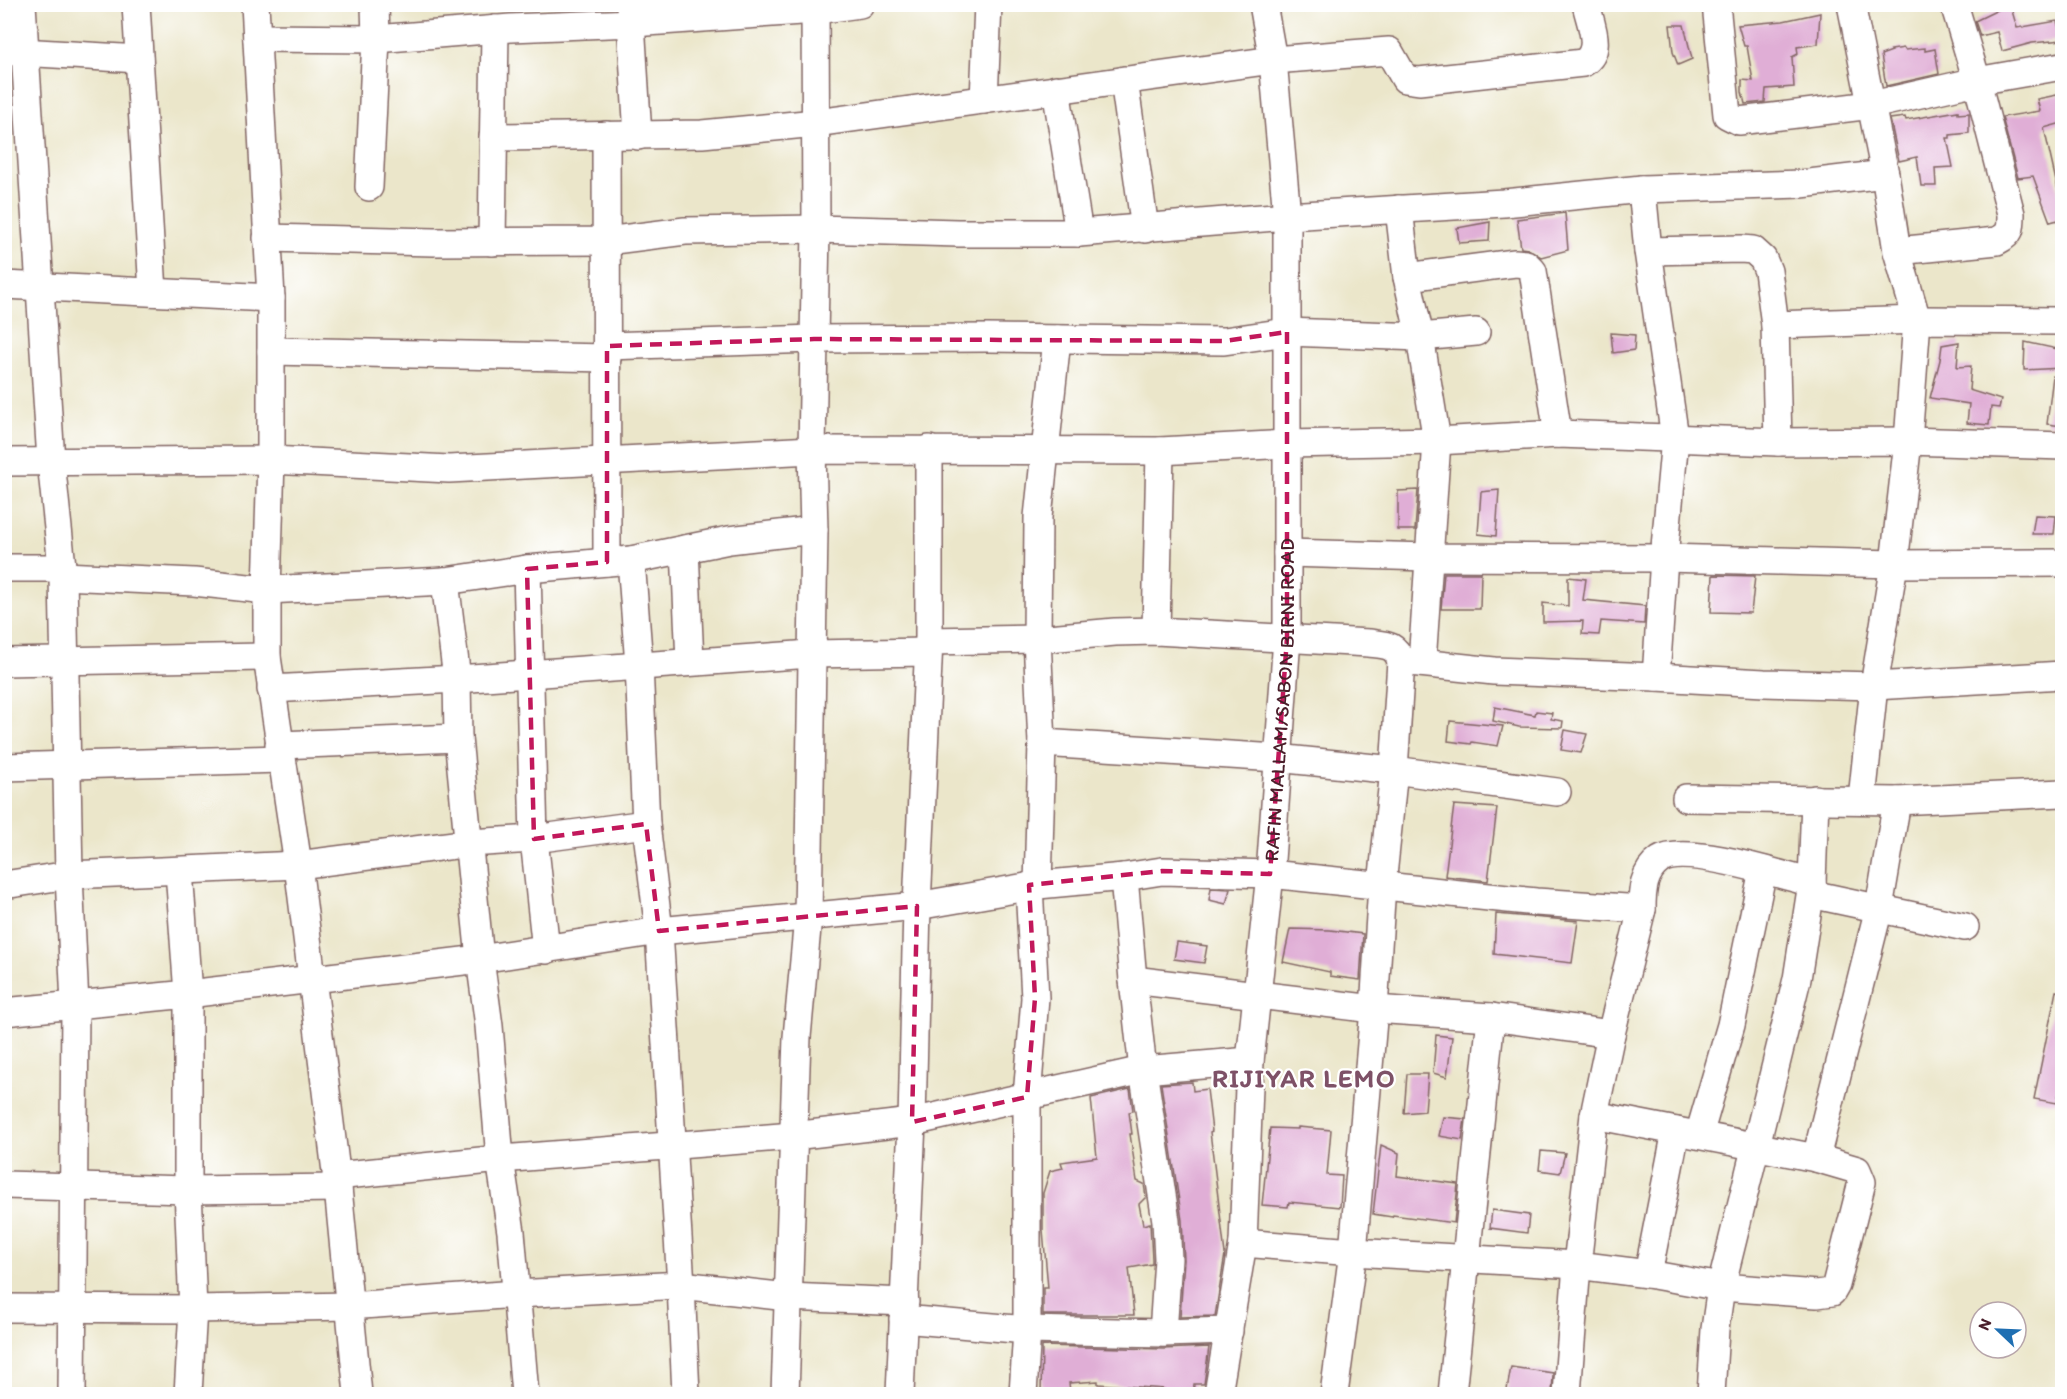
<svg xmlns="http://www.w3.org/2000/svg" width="2067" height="1399" font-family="Itim,sans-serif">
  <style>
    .building { fill: #e0aed6 }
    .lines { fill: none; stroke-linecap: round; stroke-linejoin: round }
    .minor-casing { stroke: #826563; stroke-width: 30 }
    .minor { stroke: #fff; stroke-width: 27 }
    .marked { fill: none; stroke: #c2185b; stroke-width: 4.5; stroke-dasharray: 12 8; stroke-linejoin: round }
    .labels { text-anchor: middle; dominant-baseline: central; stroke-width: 4.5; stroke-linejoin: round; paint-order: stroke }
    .street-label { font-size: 20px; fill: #4a1f2b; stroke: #fff }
    .district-label { font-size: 26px; font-weight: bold; letter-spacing: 1.5px; fill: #7e5167; stroke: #fff }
  </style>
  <rect width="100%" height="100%" fill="#fff"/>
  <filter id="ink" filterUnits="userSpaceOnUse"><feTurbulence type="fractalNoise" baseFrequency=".0167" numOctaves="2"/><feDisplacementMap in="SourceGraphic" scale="12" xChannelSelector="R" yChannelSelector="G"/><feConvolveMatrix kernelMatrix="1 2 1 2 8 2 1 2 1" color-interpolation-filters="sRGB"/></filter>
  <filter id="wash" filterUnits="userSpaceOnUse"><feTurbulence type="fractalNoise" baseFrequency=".008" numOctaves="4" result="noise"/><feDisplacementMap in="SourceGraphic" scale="24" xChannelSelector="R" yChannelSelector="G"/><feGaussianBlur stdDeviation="1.35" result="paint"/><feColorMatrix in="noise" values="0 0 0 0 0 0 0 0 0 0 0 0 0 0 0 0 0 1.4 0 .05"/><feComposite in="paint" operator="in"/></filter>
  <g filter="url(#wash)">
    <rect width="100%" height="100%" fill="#ebe6ca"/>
    <g id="blocks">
      <!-- building -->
      <g class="building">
        <polygon points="2010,4 2017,28 2057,21 2062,40 2032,43 2002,51 1997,32 1980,36 1975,21"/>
        <polygon points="1820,13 1818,44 1797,47 1798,54 1792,57 1794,87 1766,89 1765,102 1745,104 1742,92 1742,80 1753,81 1747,46 1744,46 1738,25 1783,21"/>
        <polygon points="1670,25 1684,25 1692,59 1678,65 1673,52"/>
        <polygon points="1904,48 1905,50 1925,48 1925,51 1935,49 1939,74 1886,86 1881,55 1892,51 1891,50"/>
        <polygon points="2062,94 2062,123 2044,128 2062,208 2062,219 2050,222 2033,176 2018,178 2002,117 2040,111 2037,99"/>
        <polygon points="1958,111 1958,114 1969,113 1969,133 1950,135 1950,138 1947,138 1953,167 1935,168 1936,186 1921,186 1917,157 1899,161 1890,119 1905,117 1906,120"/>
        <polygon points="1565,213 1568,250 1541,257 1528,249 1521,248 1517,219"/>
        <polygon points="1490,222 1489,241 1459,243 1457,228"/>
        <polygon points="1611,333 1635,335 1634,350 1613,353"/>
        <polygon points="1959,342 1957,367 1971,366 1969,390 2001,400 1999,408 1991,407 1989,425 1967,423 1969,404 1930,398 1940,360 1942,345"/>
        <polygon points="2025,342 2062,350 2062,368 2024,370"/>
        <polygon points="2053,376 2062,377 2062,426 2047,424"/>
        <polygon points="1418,490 1415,530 1398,530 1398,491"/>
        <polygon points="1499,490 1496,536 1478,534 1481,492"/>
        <polygon points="2035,515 2056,516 2054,534 2032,534"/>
        <polygon points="1444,573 1481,573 1480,609 1441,609"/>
        <polygon points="1713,575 1755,576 1751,613 1711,612"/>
        <polygon points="1568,577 1586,579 1583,600 1645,606 1644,624 1601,621 1599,635 1582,634 1583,621 1543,622 1543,603 1568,606"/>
        <polygon points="1495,707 1535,715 1536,711 1552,713 1551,719 1563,721 1562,728 1519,727 1493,721"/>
        <polygon points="1450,721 1503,726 1498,746 1472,742 1471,744 1448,741"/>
        <polygon points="1565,730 1587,734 1581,753 1561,750"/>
        <polygon points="1454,805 1497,808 1488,881 1445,876"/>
        <polygon points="1211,888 1230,889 1226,904 1209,900"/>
        <polygon points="1496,914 1578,921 1572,963 1494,954"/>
        <polygon points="1290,929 1330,930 1363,934 1360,980 1330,976 1330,972 1283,962"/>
        <polygon points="1177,942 1207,946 1204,963 1174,959"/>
        <polygon points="2056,991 2062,992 2062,1077 2057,1103 2034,1099"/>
        <polygon points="1436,1035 1452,1037 1447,1077 1433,1073"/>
        <polygon points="1407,1074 1428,1074 1425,1111 1404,1113"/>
        <polygon points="1192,1082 1193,1091 1207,1089 1212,1131 1210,1132 1225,1254 1215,1316 1180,1317 1184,1260 1182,1220 1161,1084"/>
        <polygon points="1130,1089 1133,1111 1129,1112 1132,1134 1130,1134 1137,1181 1144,1184 1146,1197 1139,1204 1143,1225 1150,1223 1152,1259 1152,1264 1129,1268 1134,1315 1043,1315 1043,1288 1048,1288 1043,1230 1043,1193 1050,1171 1063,1168 1061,1162 1097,1157 1091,1098"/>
        <polygon points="1443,1117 1465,1119 1462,1140 1439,1136"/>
        <polygon points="1298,1127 1331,1130 1327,1175 1342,1176 1340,1207 1289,1202 1288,1207 1262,1205 1270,1128 1298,1129"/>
        <polygon points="1381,1145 1399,1153 1397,1176 1458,1184 1454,1223 1393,1215 1392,1217 1373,1214"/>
        <polygon points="1541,1151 1565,1153 1560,1173 1539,1170"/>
        <polygon points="1492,1210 1529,1215 1527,1233 1490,1228"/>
        <polygon points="1042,1346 1163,1349 1209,1347 1204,1384 1194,1384 1193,1395 1164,1395 1164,1389 1098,1384 1098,1381 1069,1383 1070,1391 1041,1393"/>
        <polygon points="1511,1367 1553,1373 1552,1395 1506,1395"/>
      </g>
    </g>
  </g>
  <g filter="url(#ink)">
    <use href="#blocks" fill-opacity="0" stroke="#826563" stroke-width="1.5"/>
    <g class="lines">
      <defs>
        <g id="minor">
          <polyline points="22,4 51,461 63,576 69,875 75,1005 72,1394"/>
          <polyline points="136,4 153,292"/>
          <polyline points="255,4 271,298 271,460 267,590 267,657 298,865 338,1188 358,1394"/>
          <polyline points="1716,4 1727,115 1739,121 1872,105 1977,81 2062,66"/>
          <polyline points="1851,4 1885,174 1897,251 1917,320 1908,441 1894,564 1874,686 1862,799"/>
          <polyline points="630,6 638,136"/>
          <polyline points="257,38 376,39 511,28 633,23 816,10 860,4"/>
          <polyline points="4,51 139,59"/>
          <polyline points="1124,80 1145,229"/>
          <polyline points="1056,89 1079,233"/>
          <polyline points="984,100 988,4"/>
          <polyline points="606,135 607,562"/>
          <path d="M493,137L702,134L816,123L1273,60L1389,51L1405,79L1419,81L1583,63C1604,51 1590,23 1586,4"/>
          <polyline points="369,187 376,39 375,4"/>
          <polyline points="1642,189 1648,251 1675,438 1664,558 1656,677"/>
          <polyline points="1399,209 1407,277 1420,337 1437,441 1422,663"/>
          <polyline points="267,238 434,242 606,241 685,231 816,229 958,233 1079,233 1287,216 1504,203 1642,189 1801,184 1885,174"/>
          <polyline points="492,242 495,29"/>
          <polyline points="1648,251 1741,249 1753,250 1763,259 1768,271 1775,325 1778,442"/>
          <path d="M1897,251L1997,241C2011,234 2011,229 2011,214L1977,81L1954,4"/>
          <polyline points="1407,277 1515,263 1526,264 1533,271 1558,434"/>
          <polyline points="4,285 271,298"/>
          <polyline points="1775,325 1917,320 2062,321"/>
          <polyline points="607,346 814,339 988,338 1224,341 1287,332 1420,337 1476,332"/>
          <polyline points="271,351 607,358"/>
          <polyline points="4,462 271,460 449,469 812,450 1160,451 1287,444 1437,441 1558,434 1778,442 1908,441 2062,446"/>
          <polyline points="685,549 690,662"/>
          <polyline points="1287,553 1428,557 1664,558 1894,564 2062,563"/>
          <polyline points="631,560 639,665 646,824 659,931 681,1285 686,1394"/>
          <polyline points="4,568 62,568"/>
          <polyline points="527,569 534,839 546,950"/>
          <polyline points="63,576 194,582 267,590 445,581 527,569 631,560 729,540 814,530"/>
          <polyline points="445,581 457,679 458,738 480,959 489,1026 500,1159 511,1232 525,1394"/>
          <polyline points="1156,631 1160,451"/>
          <path d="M929,641L1037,639L1115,632L1156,631L1369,643C1386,645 1395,644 1401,661L1394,770L1382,885L1374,1009L1353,1252L1334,1394"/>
          <polyline points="1401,661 1494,671 1656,677 1764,683 1874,686 2062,675"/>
          <polyline points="4,662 267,657"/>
          <polyline points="271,689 457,679 811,654 927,652"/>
          <polyline points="1042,743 1277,758 1394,770 1557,792"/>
          <polyline points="279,745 458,738"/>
          <polyline points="4,767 281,759"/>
          <polyline points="1686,798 1897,801 2062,793"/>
          <polyline points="179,871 188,994 188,1190 193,1309 188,1394"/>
          <polyline points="1124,877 1133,980 1143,1070 1166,1221 1168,1259 1163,1333"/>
          <polyline points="4,885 69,875 298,865 470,843 534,839 646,824"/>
          <polyline points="1038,885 1042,743 1037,639 1038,517 1057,339"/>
          <polyline points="1811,894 1965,927"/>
          <polyline points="1133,980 1374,1009 1491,1017 1611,1034"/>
          <polyline points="4,1012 188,994 480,959 659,931 917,906 1038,885 1124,877 1162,871 1270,874 1536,902 1642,909"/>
          <polyline points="1699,1135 1731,1025 1763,870"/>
          <polyline points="1816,1158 1879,908 1897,801"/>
          <polyline points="336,1176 500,1159 793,1136 912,1122 1143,1070 1250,1061"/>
          <polyline points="4,1185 188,1190 338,1188"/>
          <polyline points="1243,1243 1353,1252 1577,1265 1648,1274 1721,1287 1817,1294 1832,1292 1836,1285 1862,1182 1857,1170 1816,1158 1594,1115"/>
          <polyline points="1648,1274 1676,1131"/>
          <polyline points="4,1308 193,1309 349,1306 517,1294 681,1285 788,1297 905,1302"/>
          <polyline points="903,1319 1027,1330 1163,1333 1229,1331"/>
          <polyline points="785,1394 797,1037 808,917 814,530 812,450 816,229 815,4"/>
          <polyline points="900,1394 912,1122 917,906 929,641 929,449"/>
          <polyline points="1023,1394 1027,1330 1027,1097 1035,998 1029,886"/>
          <path id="s1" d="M1218,1394L1243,1243L1250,1061L1270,874L1287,638V216L1273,60L1263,4"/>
          <polyline points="1452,1394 1491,1017"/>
          <path d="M1567,1394L1577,1265L1594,1115L1611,1034L1642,909C1642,891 1643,872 1660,860C1685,844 1782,875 1812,883"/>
          <polyline points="1711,1394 1715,1329 1721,1287 1797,979 1812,883 1815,799"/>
        </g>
      </defs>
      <!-- minor casing -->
      <use href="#minor" class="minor-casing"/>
      <!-- minor -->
      <use href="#minor" class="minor"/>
    </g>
  </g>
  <!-- marked area -->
  <path class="marked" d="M1287,332V638L1270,874L1162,871L1029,885L1035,998L1027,1097L912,1122L917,906L659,931L646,824L534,839L527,569L607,562V346L814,339L1224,341Z"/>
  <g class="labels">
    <!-- street labels -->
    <g class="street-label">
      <text stroke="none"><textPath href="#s1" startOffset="698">RAFIN MALLAM/SABON BIRNI ROAD</textPath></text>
    </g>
    <!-- district labels -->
    <g class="district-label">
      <text x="1304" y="1078">RIJIYAR LEMO</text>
    </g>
  </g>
  <!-- margin -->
  <rect width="2067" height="1399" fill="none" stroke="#fff" stroke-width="24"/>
  <!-- north arrow -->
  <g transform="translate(1998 1330) rotate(293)"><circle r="28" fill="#ffffff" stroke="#b7a5aa" stroke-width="1.5"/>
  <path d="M0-4.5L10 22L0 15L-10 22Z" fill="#1f6fb2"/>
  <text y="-9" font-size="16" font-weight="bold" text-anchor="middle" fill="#4a1f2b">N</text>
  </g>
</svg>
